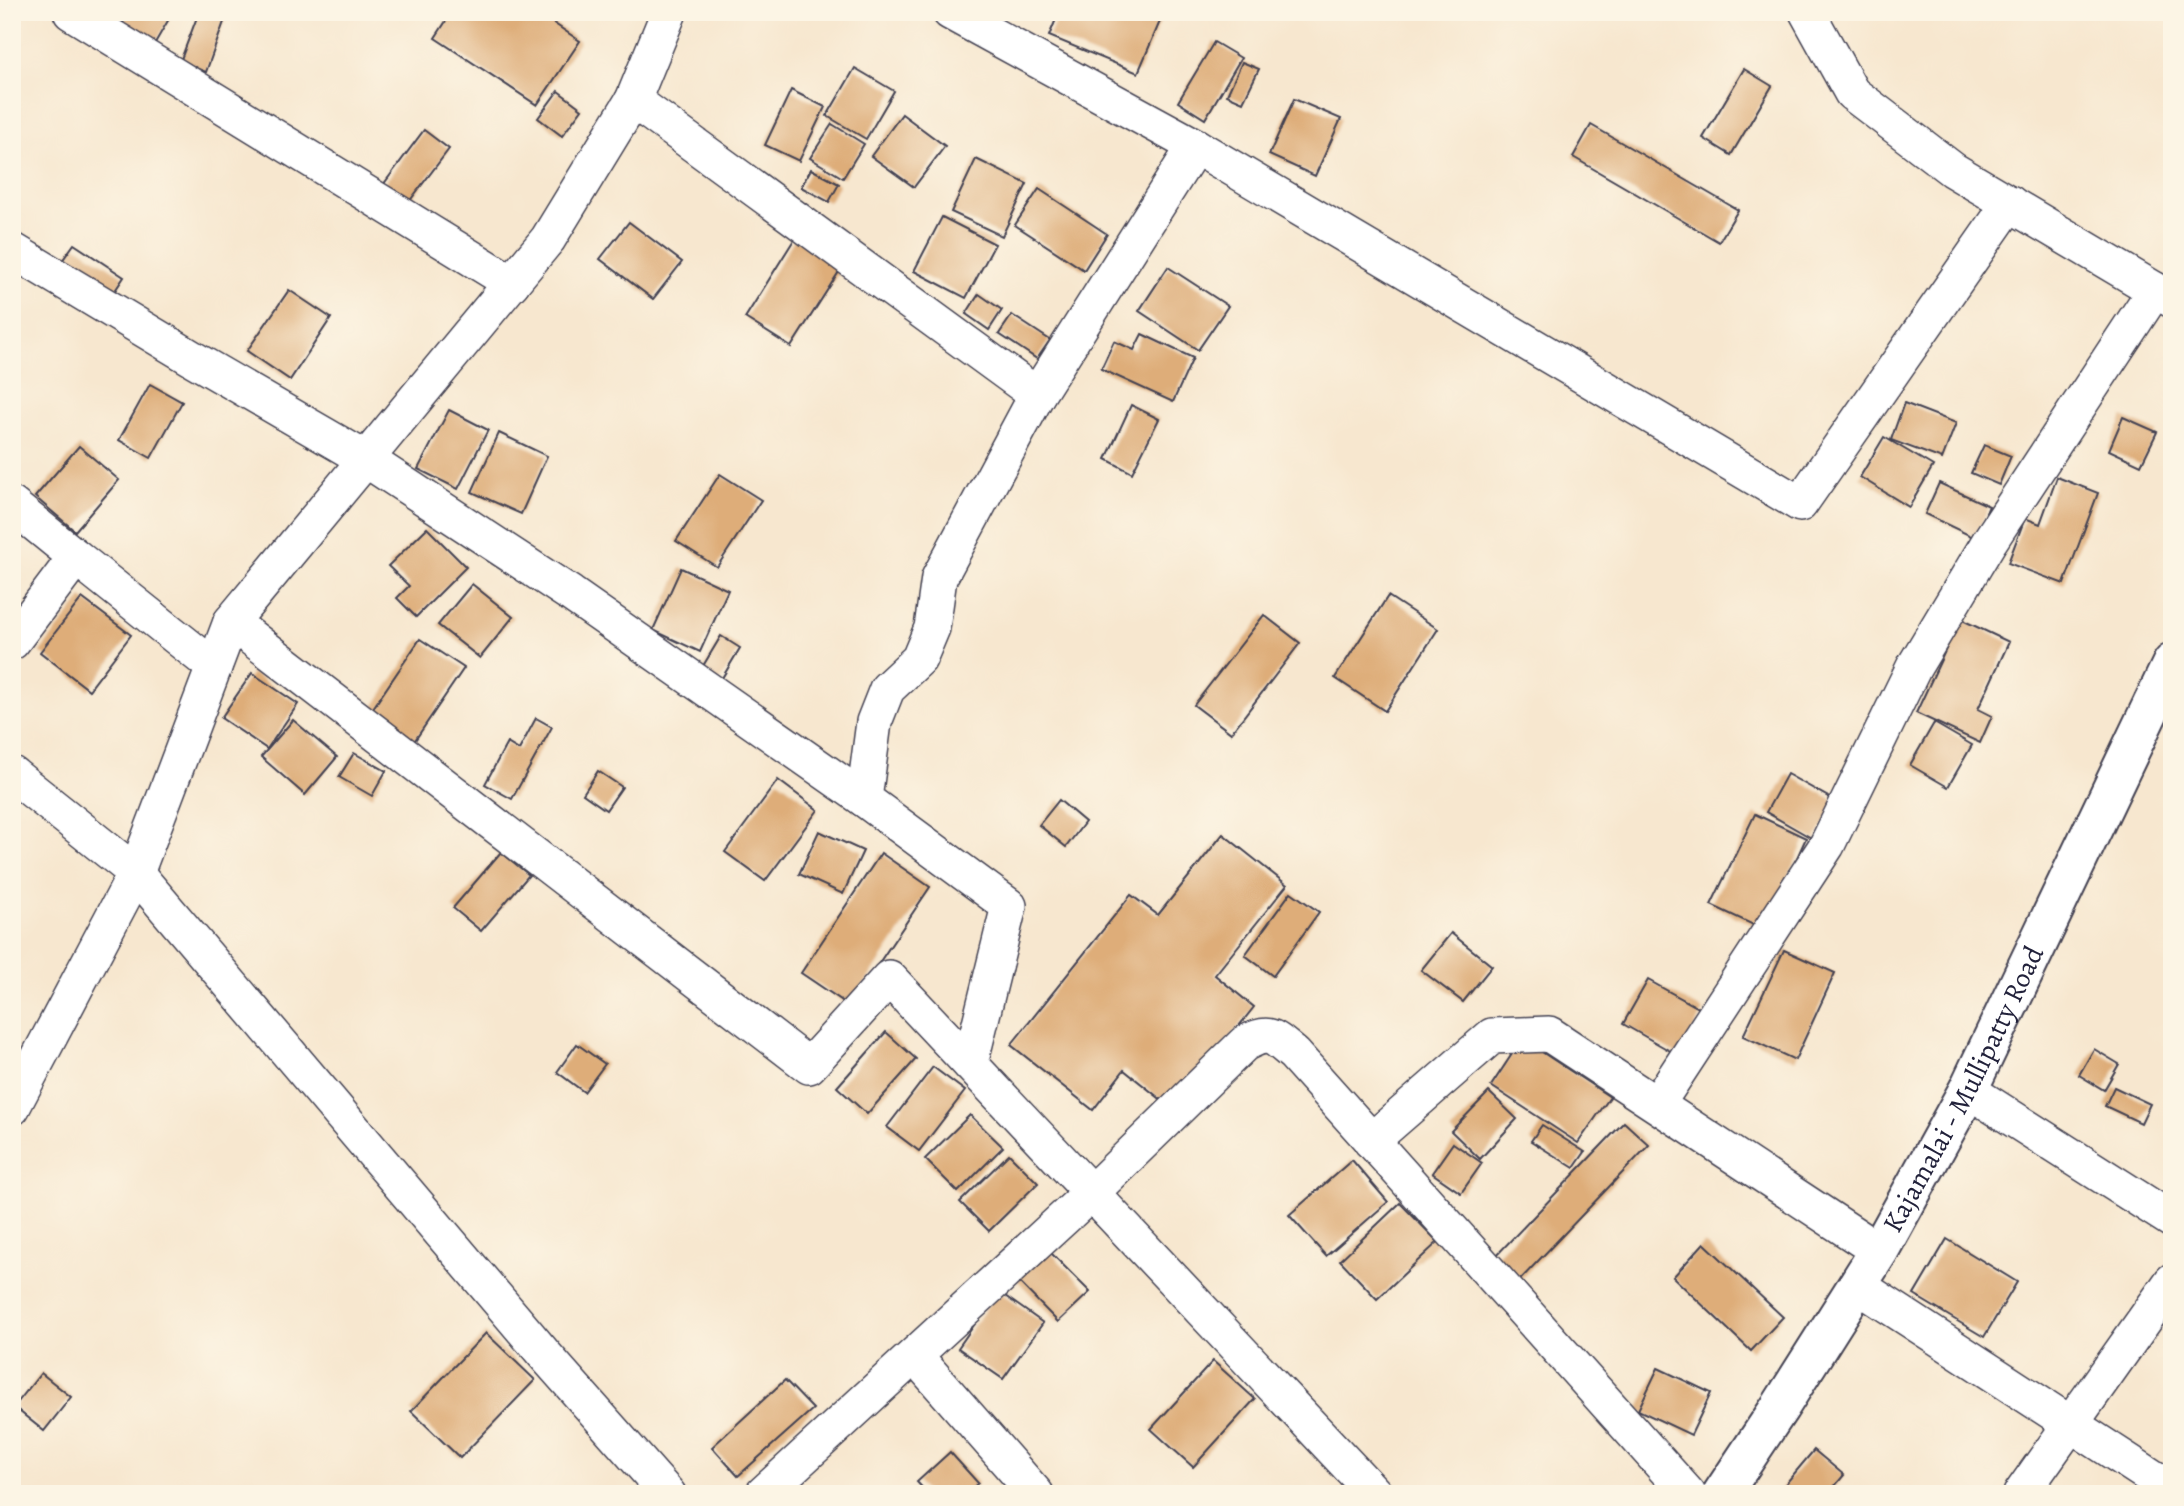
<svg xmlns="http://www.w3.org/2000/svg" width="2184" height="1506" font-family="Alegreya,serif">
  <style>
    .building { fill: #dead79 }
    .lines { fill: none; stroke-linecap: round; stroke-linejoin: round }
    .minor-casing { stroke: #424051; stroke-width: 38 }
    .major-casing { stroke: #424051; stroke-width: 42 }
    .minor { stroke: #fff; stroke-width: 35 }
    .major { stroke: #fff; stroke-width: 38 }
    .labels { text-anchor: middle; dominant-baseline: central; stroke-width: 5; stroke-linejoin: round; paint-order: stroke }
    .street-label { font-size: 28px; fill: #22223b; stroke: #fcf5e5 }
  </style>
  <rect width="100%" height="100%" fill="#fcf5e5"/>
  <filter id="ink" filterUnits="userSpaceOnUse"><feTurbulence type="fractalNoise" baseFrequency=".0143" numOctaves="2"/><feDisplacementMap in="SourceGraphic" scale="14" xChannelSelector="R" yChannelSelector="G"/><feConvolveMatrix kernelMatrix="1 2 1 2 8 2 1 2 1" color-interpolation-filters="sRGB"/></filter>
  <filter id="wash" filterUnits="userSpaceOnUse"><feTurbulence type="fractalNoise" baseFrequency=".00686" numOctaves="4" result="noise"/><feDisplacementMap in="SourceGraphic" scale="28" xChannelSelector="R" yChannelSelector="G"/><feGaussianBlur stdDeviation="1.57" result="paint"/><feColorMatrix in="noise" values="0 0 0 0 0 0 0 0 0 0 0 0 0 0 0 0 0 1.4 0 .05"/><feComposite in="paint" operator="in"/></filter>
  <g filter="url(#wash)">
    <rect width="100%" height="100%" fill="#f7e7cf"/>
    <g id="blocks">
      <!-- building -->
      <g class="building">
        <polygon points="129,12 173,12 155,43 122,24"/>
        <polygon points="199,12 207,12 225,19 206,72 180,62"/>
        <polygon points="452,12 537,12 580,41 537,105 435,38"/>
        <polygon points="1059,12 1164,12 1138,73 1049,36"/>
        <polygon points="1214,42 1241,58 1205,119 1178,102"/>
        <polygon points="1242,62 1259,69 1243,102 1227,95"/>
        <polygon points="855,68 894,91 866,139 827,116"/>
        <polygon points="1744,69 1772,86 1731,155 1703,138"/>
        <polygon points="791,90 825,107 799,161 765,145"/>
        <polygon points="558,91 582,109 562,136 538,118"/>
        <polygon points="1294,99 1341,119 1315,176 1269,155"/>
        <polygon points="902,114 945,146 914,187 871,156"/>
        <polygon points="832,124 864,144 843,178 810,158"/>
        <polygon points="1591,125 1738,210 1719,242 1573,157"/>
        <polygon points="424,130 449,149 405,207 380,189"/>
        <polygon points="976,159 1027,184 1002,236 951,212"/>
        <polygon points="811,169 839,184 829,202 801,187"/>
        <polygon points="1039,189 1107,234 1084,270 1015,225"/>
        <polygon points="942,217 995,244 966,298 914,271"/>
        <polygon points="629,222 682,262 653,299 600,259"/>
        <polygon points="795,238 842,267 791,347 745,318"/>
        <polygon points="74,244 124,277 112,295 62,261"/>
        <polygon points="1168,267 1228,306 1198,350 1139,311"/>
        <polygon points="289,290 331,318 290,380 247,351"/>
        <polygon points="979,294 1002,310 989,330 966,314"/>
        <polygon points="1012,315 1050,340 1037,359 999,334"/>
        <polygon points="1142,334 1193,358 1173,402 1101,369 1114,341 1134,350"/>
        <polygon points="150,384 182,402 151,458 119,440"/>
        <polygon points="1904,403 1956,423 1942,459 1891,440"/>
        <polygon points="1131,405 1159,419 1132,473 1106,459"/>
        <polygon points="449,410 488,430 458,489 418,469"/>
        <polygon points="2123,417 2157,432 2141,465 2109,450"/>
        <polygon points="499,433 547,456 521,514 472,492"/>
        <polygon points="1884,437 1933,466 1909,507 1860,477"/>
        <polygon points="1984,445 2011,456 1999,485 1971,473"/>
        <polygon points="79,446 119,480 75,531 35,497"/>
        <polygon points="720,474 761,500 717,567 676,541"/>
        <polygon points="2057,477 2098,493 2064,584 2008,563 2025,518 2040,524"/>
        <polygon points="1939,483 1989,506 1975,538 1925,514"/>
        <polygon points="427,528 466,567 416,617 397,598 409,586 388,566"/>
        <polygon points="681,568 728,590 700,652 653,630"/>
        <polygon points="472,584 513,617 480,658 438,625"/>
        <polygon points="1388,596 1438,629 1385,711 1335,678"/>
        <polygon points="82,598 131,635 89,690 40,652"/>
        <polygon points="1264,615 1300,643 1231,733 1194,705"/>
        <polygon points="1960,619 2009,642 1978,709 1992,716 1980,743 1916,713"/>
        <polygon points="721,636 740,648 719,683 700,671"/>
        <polygon points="420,639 464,668 411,746 367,717"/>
        <polygon points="252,673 298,704 267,749 221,718"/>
        <polygon points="536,718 552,727 512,799 485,784 507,743 519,750"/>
        <polygon points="293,720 337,757 305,795 261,757"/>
        <polygon points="1934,723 1972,745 1948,787 1910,765"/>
        <polygon points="354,753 386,771 372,796 339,777"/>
        <polygon points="598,771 622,787 606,810 583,794"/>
        <polygon points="1787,774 1837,802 1815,840 1766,812"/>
        <polygon points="778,780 818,810 765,881 725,852"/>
        <polygon points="1059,800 1085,822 1066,847 1039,825"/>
        <polygon points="1755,814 1806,838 1764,930 1711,905"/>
        <polygon points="819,831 863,851 843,894 799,874"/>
        <polygon points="1223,834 1287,885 1215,975 1254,1007 1173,1109 1124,1070 1093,1110 1011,1045 1131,895 1158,915"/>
        <polygon points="501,852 529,875 481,931 453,908"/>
        <polygon points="881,853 930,887 850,1006 801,973"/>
        <polygon points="1291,892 1319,912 1273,976 1245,955"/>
        <polygon points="1451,933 1492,966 1463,1002 1421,970"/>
        <polygon points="1784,950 1835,973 1795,1060 1743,1036"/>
        <polygon points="1648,980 1704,1011 1679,1056 1623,1024"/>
        <polygon points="886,1032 916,1059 867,1114 837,1087"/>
        <polygon points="1522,1039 1610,1097 1578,1143 1491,1086"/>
        <polygon points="577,1044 605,1064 584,1092 557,1072"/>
        <polygon points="2094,1049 2119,1064 2104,1090 2079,1075"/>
        <polygon points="933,1067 965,1091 919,1151 887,1127"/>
        <polygon points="2114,1087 2150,1104 2141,1123 2105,1106"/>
        <polygon points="1489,1092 1517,1119 1480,1159 1451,1131"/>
        <polygon points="970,1115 1003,1147 958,1192 925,1159"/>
        <polygon points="1624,1122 1649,1145 1518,1282 1493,1259"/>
        <polygon points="1542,1125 1585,1152 1574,1168 1531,1141"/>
        <polygon points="1453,1143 1482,1163 1461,1193 1432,1173"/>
        <polygon points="1009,1154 1038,1183 989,1231 960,1202"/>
        <polygon points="1352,1160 1388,1202 1326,1256 1289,1215"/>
        <polygon points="1400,1203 1438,1242 1377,1299 1340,1260"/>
        <polygon points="1947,1239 2017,1282 1984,1337 1914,1295"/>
        <polygon points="1704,1243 1783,1317 1751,1351 1673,1277"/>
        <polygon points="1047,1249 1090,1292 1058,1322 1016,1279"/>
        <polygon points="998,1291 1043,1323 1003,1379 958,1348"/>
        <polygon points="486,1333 535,1380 460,1458 411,1411"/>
        <polygon points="1213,1361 1255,1399 1193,1467 1151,1429"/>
        <polygon points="1658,1368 1711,1393 1691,1435 1638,1410"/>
        <polygon points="41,1373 71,1397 44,1431 14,1407"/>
        <polygon points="785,1380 813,1409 738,1476 712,1447"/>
        <polygon points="1814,1450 1844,1475 1828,1494 1777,1494"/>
        <polygon points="950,1452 978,1483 966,1494 928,1494 917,1482"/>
      </g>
    </g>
  </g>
  <g filter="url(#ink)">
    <use href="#blocks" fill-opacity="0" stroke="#424051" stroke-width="2"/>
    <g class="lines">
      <defs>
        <g id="minor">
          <polyline points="71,12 512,283"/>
          <polyline points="950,12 1195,146"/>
          <polyline points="1807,12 1852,93 1953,170 2172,300"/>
          <polyline points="633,100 1037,395"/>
          <polyline points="12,250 195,360 367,460 571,594 864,799"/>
          <polyline points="12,505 76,557 12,642"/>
          <polyline points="76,557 214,667"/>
          <polyline points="231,622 809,1066 889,978 1375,1494"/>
          <polyline points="12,774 136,873 12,1108"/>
          <polyline points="970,1064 1009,906 864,799 874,722 887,689 919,659 932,628 939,578 1037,395 1195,146 1800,504 2010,203"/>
          <polyline points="1968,1090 2172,1220"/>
          <polyline points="1657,1104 1827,845 1914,667 1989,542 2155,290"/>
          <polyline points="1371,1141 1492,1036 1549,1034 1879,1251"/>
          <polyline points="1857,1285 2172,1490"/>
          <polyline points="915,1356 1036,1494"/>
          <polyline points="668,1494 544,1354 136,873 231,622 548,239 633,100 669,12"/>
          <path d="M763,1494L1091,1193L1244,1044C1270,1030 1272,1036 1294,1054L1688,1494"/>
          <polyline points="2021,1494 2172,1281"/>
        </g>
        <g id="major">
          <path id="s1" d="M1722,1494L1780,1407L1879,1251L1968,1090L2172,663"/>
        </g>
      </defs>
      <!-- minor casing -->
      <use href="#minor" class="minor-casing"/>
      <!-- major casing -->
      <use href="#major" class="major-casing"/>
      <!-- minor -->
      <use href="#minor" class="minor"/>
      <!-- major -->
      <use href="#major" class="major"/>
    </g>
  </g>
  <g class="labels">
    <!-- street labels -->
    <g class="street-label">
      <text stroke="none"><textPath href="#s1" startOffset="472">Kajamalai - Mullipatty Road</textPath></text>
    </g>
  </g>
  <!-- margin -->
  <rect width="2184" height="1506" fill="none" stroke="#fcf5e5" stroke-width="42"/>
</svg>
